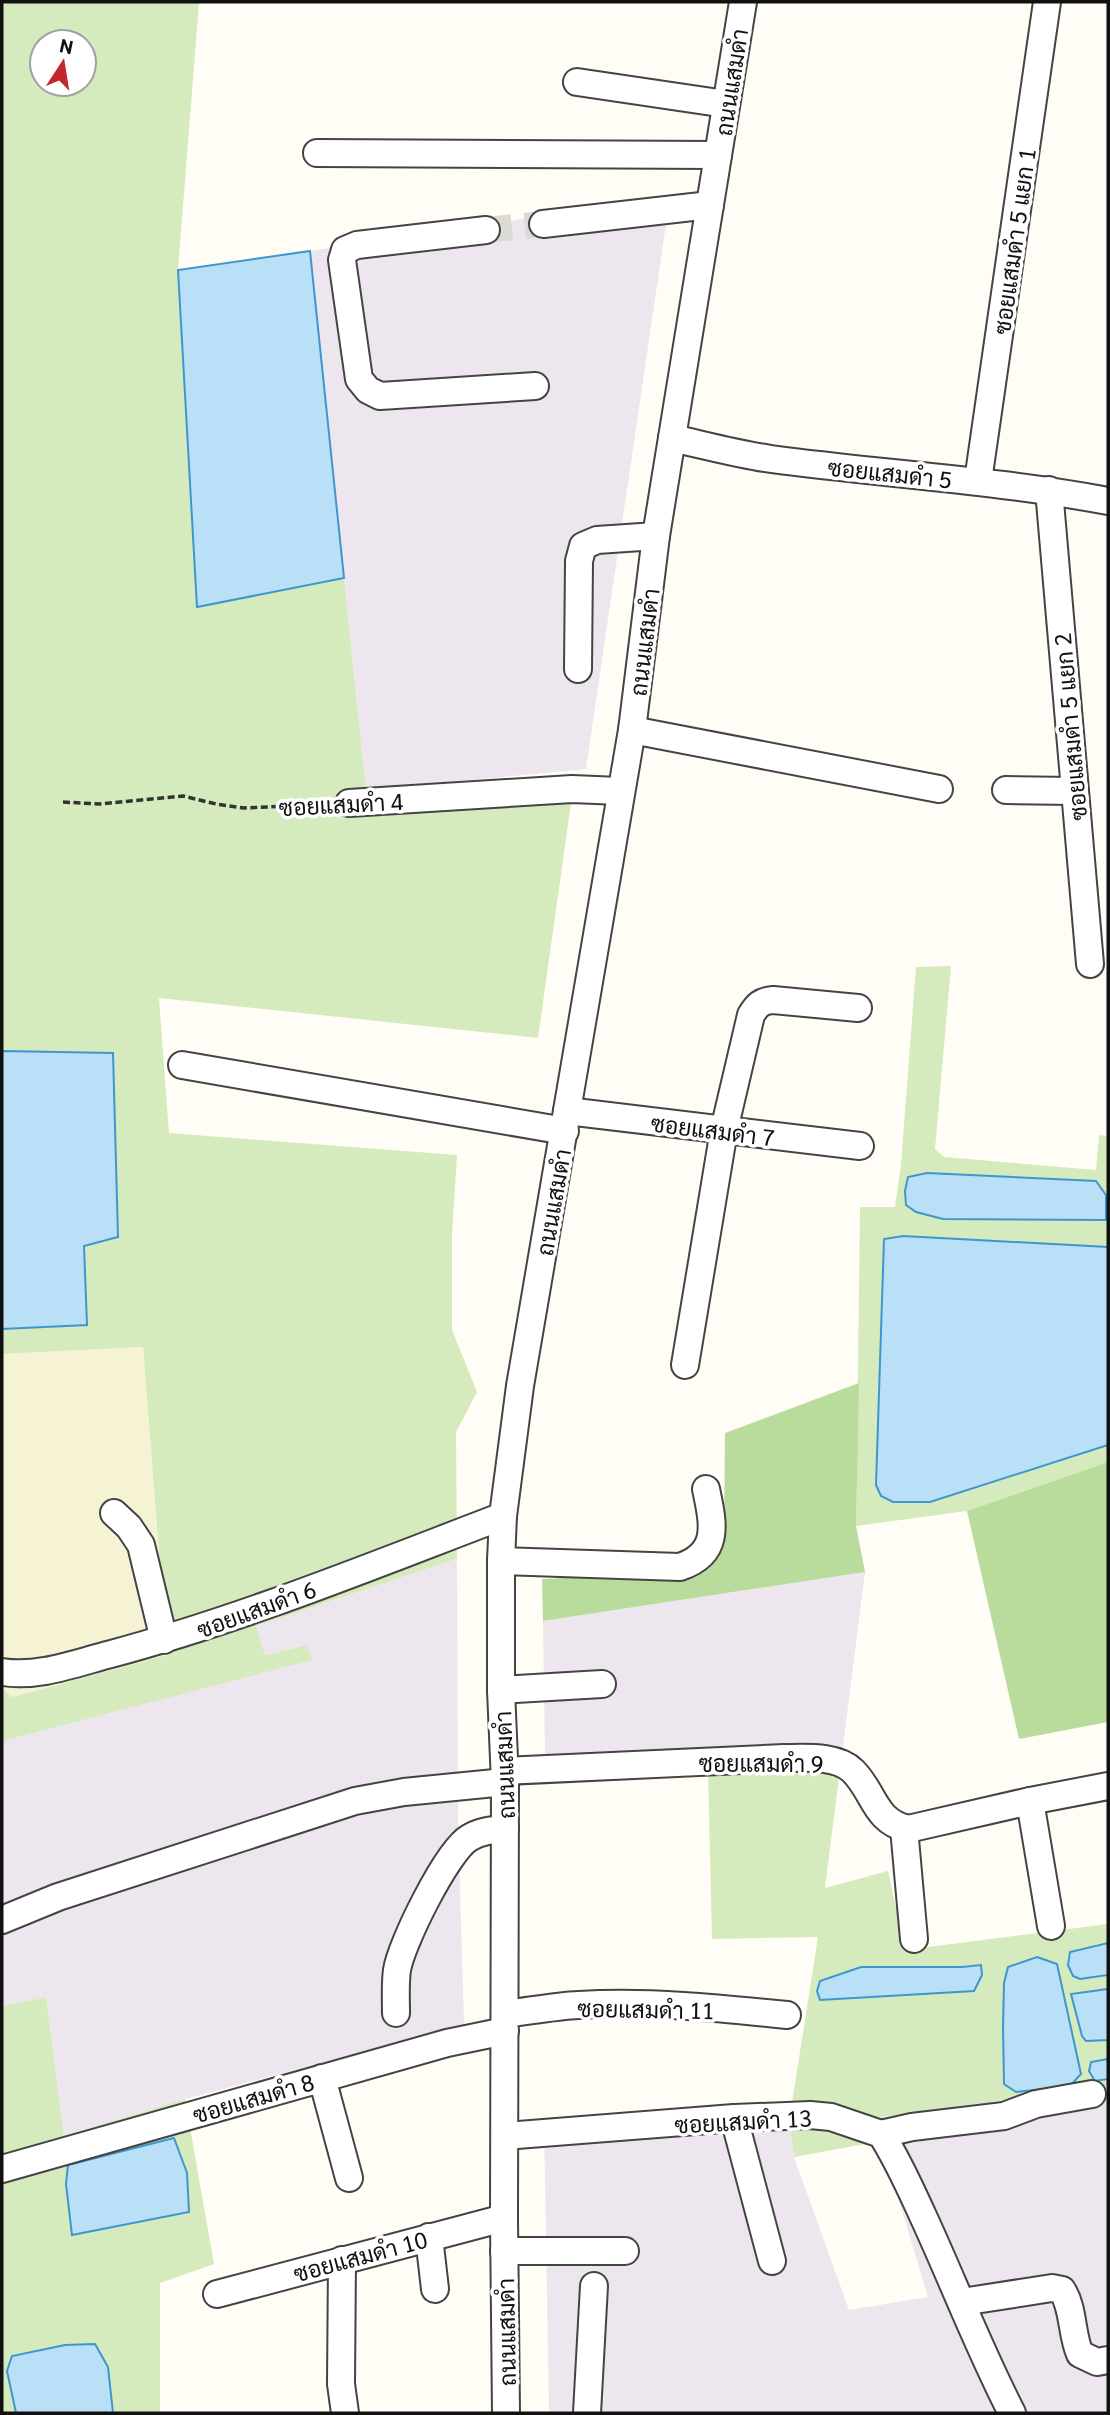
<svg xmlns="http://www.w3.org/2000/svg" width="1110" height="2415" font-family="Georgia,Sarabun,serif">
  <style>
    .industrial { fill: #eee6ef }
    .farmland { fill: #f6f3d4 }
    .green { fill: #d5ebbd; fill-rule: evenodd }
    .forest { fill: #b9dc9c }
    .water { fill: #b9e0f7; stroke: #3f96cf; stroke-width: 2 }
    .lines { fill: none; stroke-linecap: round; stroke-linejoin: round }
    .minor-tunnel { stroke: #dbdad3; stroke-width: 26; stroke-dasharray: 26 13; stroke-linecap: butt }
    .minor-casing { stroke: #444; stroke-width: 30 }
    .path { stroke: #333; stroke-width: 3.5; stroke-dasharray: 7 3.5; stroke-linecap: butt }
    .minor { stroke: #fff; stroke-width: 26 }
    .labels { text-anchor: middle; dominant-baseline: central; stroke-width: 7; stroke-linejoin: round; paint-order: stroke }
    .street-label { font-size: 23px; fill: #111; stroke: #fff }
  </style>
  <rect width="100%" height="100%" fill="#fffdf5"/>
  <!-- industrial -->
  <g class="industrial">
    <polygon points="670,197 586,769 366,790 310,251"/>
    <polygon points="457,1559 458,1817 464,2025 185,2099 64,2136 46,1997 2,2006 2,1741 307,1645 265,1655 256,1626"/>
    <polygon points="865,1572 843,1746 545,1757 543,1621"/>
    <polygon points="1108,2086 1108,2413 549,2413 544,2125 789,2122 794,2157 849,2310 928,2297 874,2118"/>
  </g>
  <!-- farmland -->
  <polygon class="farmland" points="143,1347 167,1655 12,1697 2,1689 2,1354"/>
  <!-- green -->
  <g class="green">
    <path d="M2,2H199L178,270L197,606L344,578L366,790L372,816L571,803L538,1038L159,998L169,1133L457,1155L452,1235V1330L477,1392L456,1432L457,1559L256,1626L265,1655L307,1645L312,1660L2,1741V1689L12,1697L167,1655L143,1347L2,1354V1329L87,1325L84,1246L118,1237L113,1053L2,1051ZM42,42H84V84H42Z"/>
    <polygon points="951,966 935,1149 944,1157 1096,1170 1099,1135 1108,1136 1108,1247 903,1236 885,1239 876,1485 930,1502 1108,1445 1108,1462 967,1511 856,1526 860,1207 895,1207 901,1165 916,967"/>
    <path d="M811,1767L839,1777L825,1888L888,1871L905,1950L1108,1924V1943L1096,1944L1079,1979L1108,1975V1989L1071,1994L1087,2041L1108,2040V2059L1091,2062L1095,2081L1108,2079V2086L874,2118L881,2141L794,2157L789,2122L818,1937L712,1939L708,1770ZM981,1965L974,1991L859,1996L962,1967Z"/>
    <polygon points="46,1997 64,2136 185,2099 214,2264 160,2283 160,2413 3,2413 2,2006"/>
  </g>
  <!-- forest -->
  <g class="forest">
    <polygon points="859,1383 856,1526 865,1572 543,1621 542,1579 670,1573 702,1565 724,1535 725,1433"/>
    <polygon points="1108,1462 1108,1722 1019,1739 967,1511"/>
  </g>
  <!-- water -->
  <g class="water">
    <polygon points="310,251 344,578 197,607 178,270"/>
    <polygon points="2,1051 113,1053 118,1237 84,1246 87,1325 2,1329"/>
    <polygon points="927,1173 1096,1181 1106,1195 1106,1220 943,1219 916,1212 906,1205 905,1191 908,1177"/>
    <polygon points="903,1236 1108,1247 1108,1445 930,1502 893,1502 881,1496 876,1485 884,1239"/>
    <polygon points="1108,1943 1108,1975 1080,1979 1073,1976 1068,1965 1070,1952"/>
    <polygon points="1037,1957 1057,1964 1081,2074 1070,2086 1016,2092 1004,2084 1003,2027 1004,1983 1008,1967"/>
    <polygon points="981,1965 982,1975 974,1991 820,2000 817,1991 820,1981 861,1967 962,1967"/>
    <polygon points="1108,1989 1108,2040 1086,2041 1082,2036 1071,1994"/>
    <polygon points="1108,2059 1108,2079 1095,2081 1089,2071 1091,2062"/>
    <polygon points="174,2138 187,2173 189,2212 72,2235 66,2184 68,2165"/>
    <polygon points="95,2344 108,2367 113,2413 16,2413 7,2371 12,2356 65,2345"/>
  </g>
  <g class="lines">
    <!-- minor-tunnel -->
    <polyline class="minor-tunnel" points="486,230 543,224"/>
    <defs>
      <g id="minor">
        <polyline points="577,82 726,104"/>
        <polyline points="317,153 718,155"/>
        <polyline points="543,224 710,205"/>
        <polyline points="486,230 357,245 345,250 342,260 359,379 368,390 380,396 535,386"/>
        <path d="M672,438C704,445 737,454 771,459C883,474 996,480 1108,501"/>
        <polyline points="978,481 1047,2"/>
        <polyline points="1049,490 1090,964"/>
        <polyline points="578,669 579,561 583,546 597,540 656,536"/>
        <polyline points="632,730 939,789"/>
        <polyline points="1006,790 1074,791"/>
        <polyline points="349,803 572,789 620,791"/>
        <polyline points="182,1065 565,1131"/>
        <polyline points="567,1111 860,1146"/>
        <path d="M685,1365L724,1130L751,1015C757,1005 761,1001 773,1000L858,1008"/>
        <polyline points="114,1513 129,1527 141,1545 164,1640"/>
        <path d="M501,1561L680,1567C721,1553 713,1523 706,1489"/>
        <path d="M2,1672C38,1678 76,1663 111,1654C245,1618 374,1565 503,1516"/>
        <polyline points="501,1690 602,1684"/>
        <path d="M505,1771L784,1758C805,1758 837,1755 853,1771C875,1793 874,1821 908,1829L1030,1801L1108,1786"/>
        <polyline points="1030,1801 1051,1926"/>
        <polyline points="904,1828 914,1939"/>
        <polyline points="2,1920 58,1897 355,1801 404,1792 505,1782"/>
        <path d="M396,2013C396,1999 395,1984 397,1970C401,1944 447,1851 469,1838C480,1831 493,1830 505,1829"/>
        <path d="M505,2014C530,2011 555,2006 579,2005C649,2001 718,2008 787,2015"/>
        <polyline points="322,2078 349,2178"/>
        <polyline points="734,2118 772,2261"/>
        <polyline points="881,2134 912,2127 1004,2116 1036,2104 1092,2094"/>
        <path d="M505,2136L734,2118L810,2115L831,2117L881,2134C898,2160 910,2188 923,2216C953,2281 979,2349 1012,2413"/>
        <polyline points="2,2169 447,2043 505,2031"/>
        <polyline points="429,2237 435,2289"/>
        <polyline points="504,2251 625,2251"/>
        <polyline points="342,2260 341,2384 345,2413"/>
        <polyline points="217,2294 504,2218"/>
        <path d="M962,2302L1052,2288L1062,2290C1074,2308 1071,2334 1080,2354L1097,2362L1108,2360"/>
        <polyline points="506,2413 504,2218 505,1782 501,1690 501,1561 503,1516 520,1386 632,730 656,536 743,2"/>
        <polyline points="587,2413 594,2286"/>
      </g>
    </defs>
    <!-- minor casing -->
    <use href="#minor" class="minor-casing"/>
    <!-- path -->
    <polyline class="path" points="63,802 100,804 183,796 216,804 244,808 329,804"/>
    <!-- minor -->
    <use href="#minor" class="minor"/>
  </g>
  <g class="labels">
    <!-- street labels -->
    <g class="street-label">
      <text transform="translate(730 82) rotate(-81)">ถนนแสมดำ</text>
      <text transform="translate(1013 241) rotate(-82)">ซอยแสมดำ 5 แยก 1</text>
      <text transform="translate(890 472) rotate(6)">ซอยแสมดำ 5</text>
      <text transform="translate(643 642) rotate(-83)">ถนนแสมดำ</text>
      <text transform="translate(1069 727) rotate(-95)">ซอยแสมดำ 5 แยก 2</text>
      <text transform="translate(341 803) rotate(-3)">ซอยแสมดำ 4</text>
      <text transform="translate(713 1129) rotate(7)">ซอยแสมดำ 7</text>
      <text transform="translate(552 1202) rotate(-80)">ถนนแสมดำ</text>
      <text transform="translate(256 1608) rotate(-20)">ซอยแสมดำ 6</text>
      <text x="761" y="1762">ซอยแสมดำ 9</text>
      <text transform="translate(503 1765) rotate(-92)">ถนนแสมดำ</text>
      <text transform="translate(646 2008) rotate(1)">ซอยแสมดำ 11</text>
      <text transform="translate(253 2097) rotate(-16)">ซอยแสมดำ 8</text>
      <text transform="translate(743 2120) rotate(-3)">ซอยแสมดำ 13</text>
      <text transform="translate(360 2255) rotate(-15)">ซอยแสมดำ 10</text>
      <text transform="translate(505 2332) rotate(-91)">ถนนแสมดำ</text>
    </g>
  </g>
  <!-- border -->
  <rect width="1110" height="2415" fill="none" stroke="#111111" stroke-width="7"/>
  <!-- north arrow -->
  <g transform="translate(63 63) rotate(12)"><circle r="33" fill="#ffffff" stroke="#a0a0a0" stroke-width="2"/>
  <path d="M0-5L12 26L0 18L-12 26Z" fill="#c4262e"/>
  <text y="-10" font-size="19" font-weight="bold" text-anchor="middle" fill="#111111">N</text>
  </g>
</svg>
